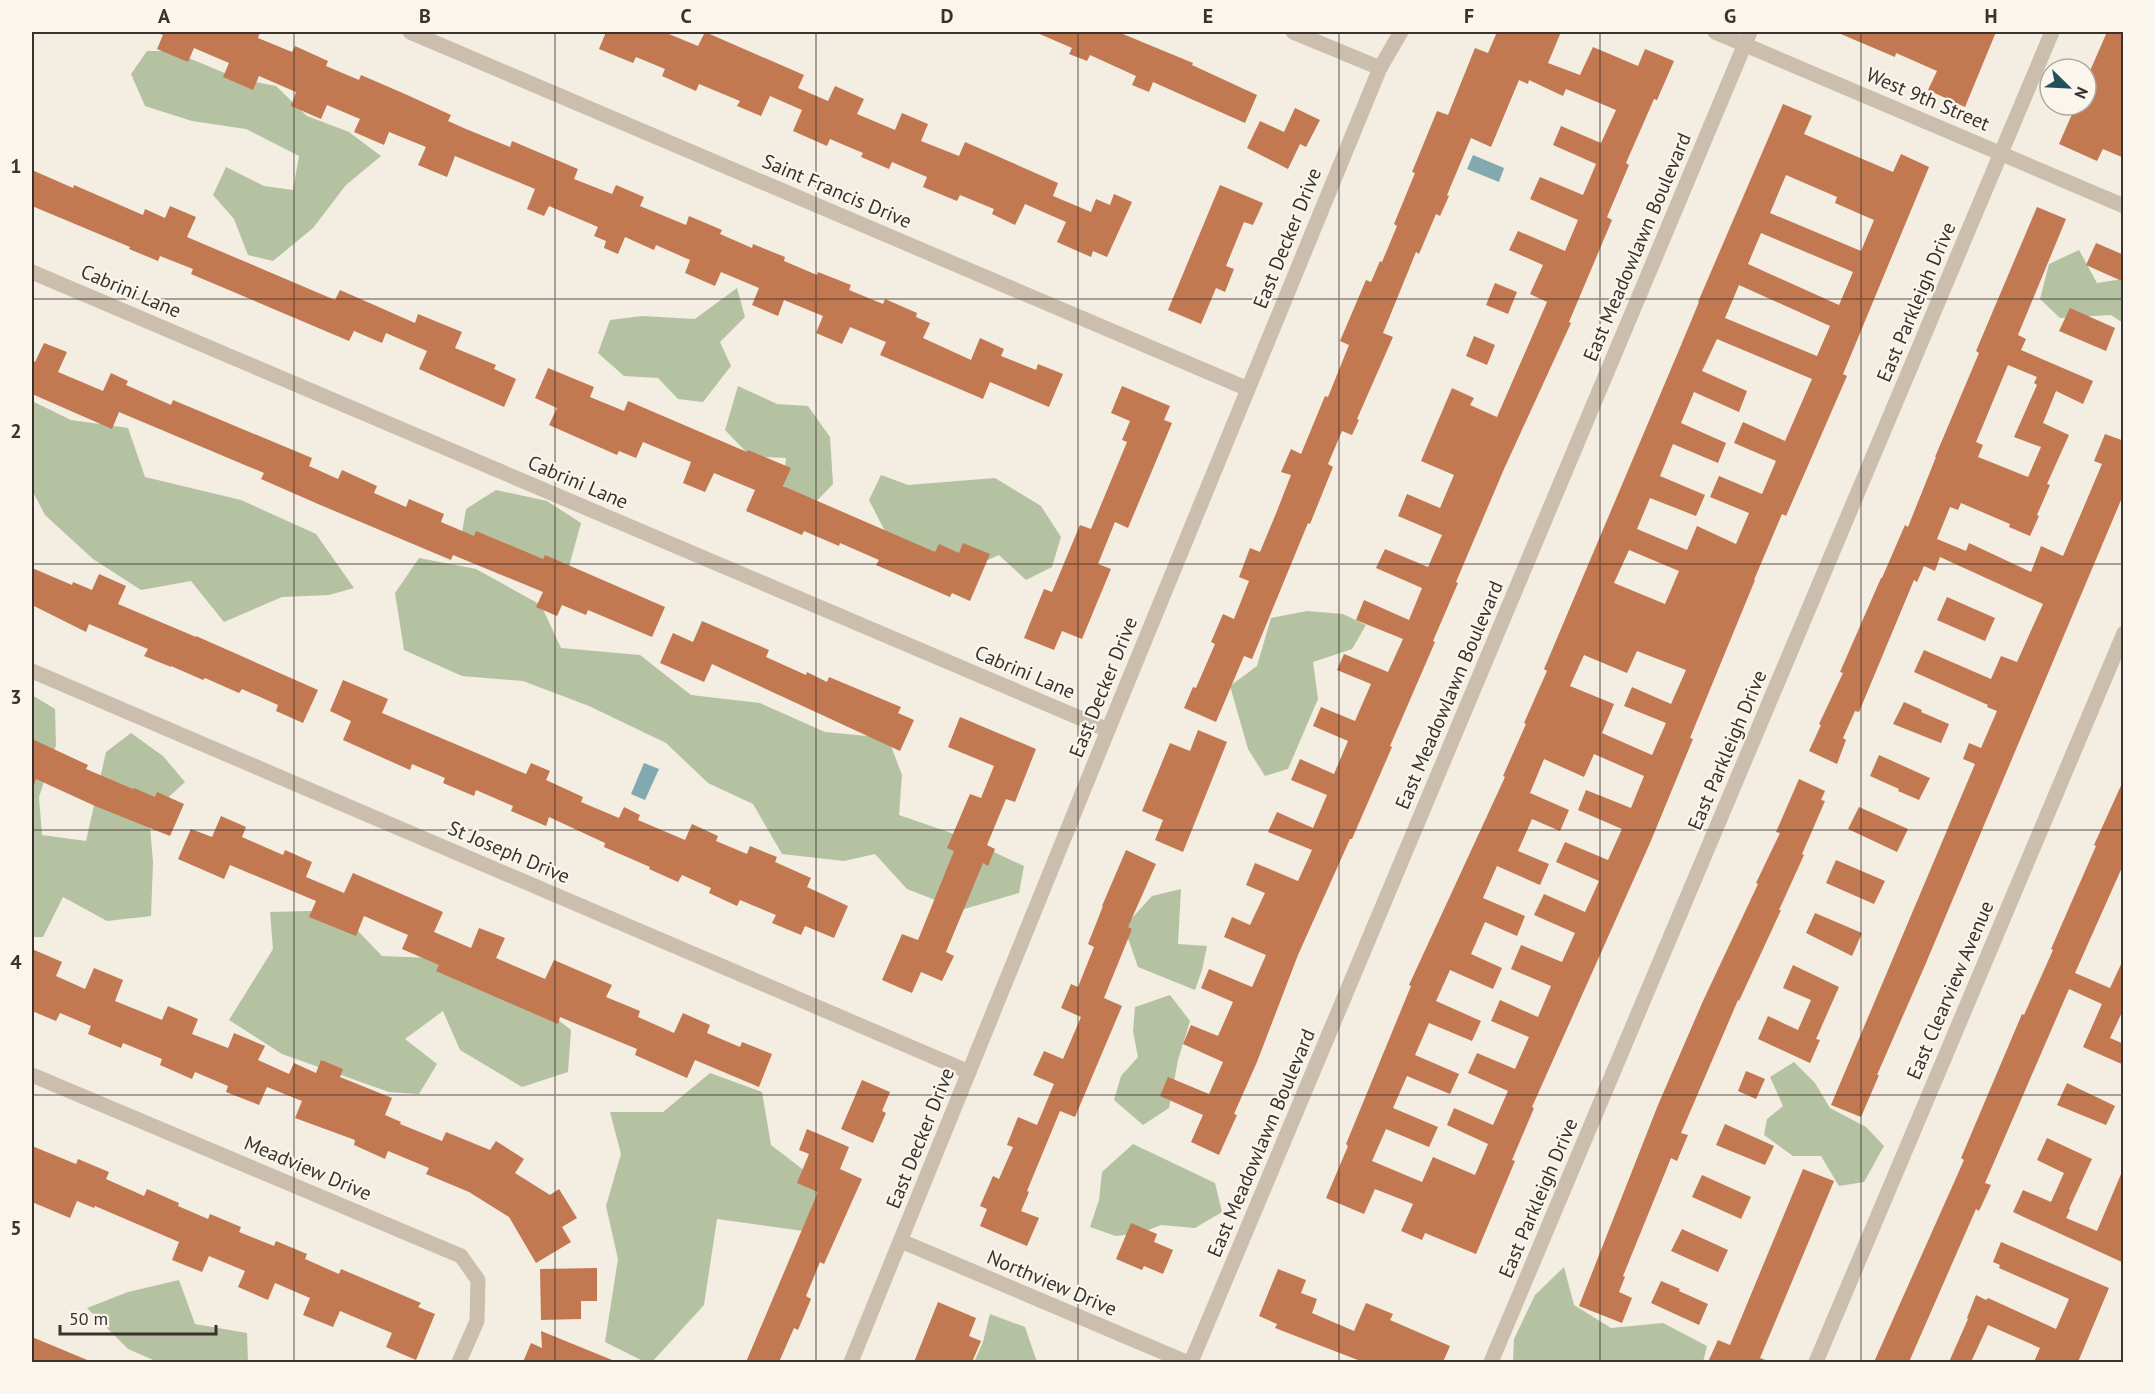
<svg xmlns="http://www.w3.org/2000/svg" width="2155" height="1394" font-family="'PT Sans',sans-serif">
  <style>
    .green { fill: #b4c2a2 }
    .water { fill: #81a9af }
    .building { fill: #c27851; fill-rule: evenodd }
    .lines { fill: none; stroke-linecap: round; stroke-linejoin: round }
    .minor { stroke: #cbbead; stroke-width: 15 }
    .grid { fill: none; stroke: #3a322c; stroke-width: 1.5; stroke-opacity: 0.55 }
    .labels { text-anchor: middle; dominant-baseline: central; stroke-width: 4.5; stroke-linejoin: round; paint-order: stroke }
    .street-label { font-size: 20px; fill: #3a322c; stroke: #faf6ee }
    .neatline { fill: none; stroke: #3a322c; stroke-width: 2 }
    .grid-label { font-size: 20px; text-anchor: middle; font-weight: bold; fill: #3a322c }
  </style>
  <rect width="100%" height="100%" fill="#f3ede2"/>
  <!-- green -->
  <g class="green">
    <polygon points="147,51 172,51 239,79 276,86 307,116 349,132 381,156 346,185 313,228 273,261 248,255 234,219 213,195 226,167 264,186 293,190 299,156 246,129 192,121 145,106 131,74"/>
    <polygon points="2079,250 2097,283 2123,279 2123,323 2111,315 2060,318 2040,299 2049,264"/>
    <polygon points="737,288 745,317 720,342 731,366 703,402 678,399 658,378 624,376 598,353 610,320 642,316 695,319"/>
    <polygon points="738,386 777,404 808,406 830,437 833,484 809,509 783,485 786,458 750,456 725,430"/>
    <polygon points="32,401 71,420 128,428 145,477 241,500 316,534 354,588 329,595 282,597 224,622 191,581 141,590 93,559 45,515 32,490"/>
    <polygon points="881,475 908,485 995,478 1041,506 1061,537 1052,567 1026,580 999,555 965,570 890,541 869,500"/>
    <polygon points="496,490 547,501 581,523 568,570 461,539 466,509"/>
    <polygon points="419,558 476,569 541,605 561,648 640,655 691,695 760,703 825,732 888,738 902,775 899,815 957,835 1024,866 1019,893 961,910 907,889 875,854 844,861 782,854 753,804 708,783 666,743 589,706 523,681 462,676 404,650 395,593"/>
    <polygon points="1307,611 1343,614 1366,625 1352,649 1313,662 1318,699 1288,769 1265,776 1248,749 1230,686 1257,666 1271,618"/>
    <polygon points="32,695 55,709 56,745 39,797 42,835 86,841 106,752 131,733 163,756 185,782 149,815 153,862 151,916 107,921 63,897 43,937 32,937"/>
    <polygon points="1181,889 1178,944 1207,946 1202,970 1195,990 1138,967 1124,927 1152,896"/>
    <polygon points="345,910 356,929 382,956 431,958 518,988 571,1030 568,1072 522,1087 460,1050 443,1011 405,1039 437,1064 419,1094 389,1092 282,1054 229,1020 273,949 270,912"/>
    <polygon points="1170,995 1190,1021 1178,1060 1169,1108 1143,1125 1114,1100 1121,1076 1138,1057 1133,1031 1135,1007"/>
    <polygon points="1794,1062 1815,1083 1830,1108 1866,1127 1884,1146 1864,1182 1839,1186 1821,1156 1793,1156 1764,1135 1767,1119 1783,1106 1770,1077"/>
    <polygon points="710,1073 762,1092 771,1145 840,1198 817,1233 717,1219 704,1305 652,1362 645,1362 605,1342 618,1259 606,1206 621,1154 610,1112 663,1112"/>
    <polygon points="1133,1144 1215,1183 1222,1212 1195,1228 1161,1225 1141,1233 1116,1236 1090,1227 1099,1200 1102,1172"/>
    <polygon points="1564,1267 1574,1305 1611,1328 1663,1323 1707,1346 1703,1362 1513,1362 1514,1339 1535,1295"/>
    <polygon points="179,1280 195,1324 247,1333 248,1362 158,1362 128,1349 87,1308 128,1292"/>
    <polygon points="990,1314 1025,1327 1037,1362 974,1362 983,1342"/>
  </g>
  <!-- water -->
  <g class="water">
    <polygon points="1473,155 1504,168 1499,182 1467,169"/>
    <polygon points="644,763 659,769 645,800 631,794"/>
  </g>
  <!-- building -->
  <g class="building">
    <polygon points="155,32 260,32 258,38 292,52 295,46 328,61 326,66 359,80 361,75 405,94 451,115 448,121 466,129 510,147 512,141 578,169 574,179 612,194 616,185 644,197 640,206 686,225 689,216 722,230 720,234 752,248 753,244 785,257 784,261 817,275 818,272 851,285 849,290 883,304 885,299 917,313 916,317 930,323 923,338 971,360 980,338 1004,349 1001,356 1036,370 1038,364 1063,374 1049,407 990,382 983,399 880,355 886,342 850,327 842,344 816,333 823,316 784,300 778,316 752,305 759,288 721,272 715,286 685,273 690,260 656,245 654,250 625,237 618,254 604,248 606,241 594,236 598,227 549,206 544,216 527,209 535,189 455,156 447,177 418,165 426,147 389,132 384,145 354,132 360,119 327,105 321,119 291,106 296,92 259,76 253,90 223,77 229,63 194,48 188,62 157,49 163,35"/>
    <polygon points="606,32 664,32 698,46 705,32 804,75 798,88 828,101 835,86 864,99 857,114 895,130 902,113 928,124 921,141 959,156 965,142 1058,183 1053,196 1091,212 1096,199 1110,205 1114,194 1132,202 1107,257 1093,251 1091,257 1057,242 1066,222 1025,204 1015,225 992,214 994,209 960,195 957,201 923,187 927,177 892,162 889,169 861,157 863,153 830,139 827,146 793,131 802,110 770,96 761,116 737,106 740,101 699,84 696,91 662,76 665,69 636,57 633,63 599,49"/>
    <polygon points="1035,32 1118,32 1193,63 1192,65 1257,95 1245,123 1153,82 1149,92 1132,85 1136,76 1090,55 1087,61 1069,54 1072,48"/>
    <polygon points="1497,32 1561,32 1548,63 1580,75 1593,47 1638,66 1645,49 1674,61 1657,100 1654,99 1626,163 1629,165 1607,217 1612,220 1569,322 1571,323 1504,469 1456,582 1458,583 1433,641 1435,642 1390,746 1392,747 1352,839 1350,839 1298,955 1257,1062 1234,1114 1237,1115 1219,1155 1191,1142 1203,1115 1160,1096 1168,1077 1209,1094 1223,1062 1183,1044 1191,1025 1218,1036 1233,1002 1201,988 1209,969 1252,987 1266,955 1224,937 1232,917 1250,925 1265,893 1246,885 1255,863 1298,881 1312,850 1268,832 1277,812 1313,828 1327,795 1291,780 1300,759 1334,774 1348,741 1313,726 1321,707 1355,721 1371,684 1337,670 1344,654 1388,672 1403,639 1356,620 1364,600 1409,620 1422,588 1376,568 1385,549 1428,567 1442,535 1398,516 1407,494 1440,508 1454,475 1421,461 1452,388 1474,398 1470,405 1497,417 1547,302 1530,294 1543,265 1509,250 1518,231 1565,251 1578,220 1530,199 1540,177 1583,195 1596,164 1553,145 1561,126 1601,143 1616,110 1566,89 1563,96 1529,80 1528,84 1519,80 1491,147 1471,138 1447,195 1449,196 1440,216 1436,214 1419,254 1416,252 1383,333 1393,337 1357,419 1359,420 1352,435 1342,431 1328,464 1333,467 1310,524 1308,523 1252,659 1244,656 1216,722 1184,708 1193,687 1196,688 1215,644 1211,642 1223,614 1234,619 1249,581 1239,577 1250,548 1260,552 1277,511 1291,475 1281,472 1291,449 1301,454 1325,396 1328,397 1349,345 1340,341 1366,280 1371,282 1380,261 1382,262 1397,226 1394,224 1415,173 1412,172 1437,111 1448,115 1475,48 1488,53"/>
    <polygon points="1836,32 1996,32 1965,107 1928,90 1937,71 1896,53 1895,57"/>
    <polygon points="2107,32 2124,32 2124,158 2103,149 2097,161 2059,144 2076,105 2086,105 2086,80"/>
    <path d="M1783,104L1812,116L1804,134L1893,172L1901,154L1929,167L1843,374L1847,376L1786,516L1782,514L1754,580H1755L1690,738L1693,739L1650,843L1532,1107L1534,1108L1512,1160L1515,1161L1476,1254L1425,1233L1422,1240L1401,1231L1413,1204L1375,1189L1364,1214L1326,1198L1348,1146L1346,1144L1411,986L1409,985L1505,777L1503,776L1526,724L1524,723L1547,671L1544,669L1679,350L1699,302H1698ZM1786,175L1837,197L1835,203L1874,220L1861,251L1770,213ZM1761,233L1853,272L1839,305L1748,264ZM1739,285L1830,326L1817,356L1725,318ZM1717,339L1812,379L1785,441L1743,422L1734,443L1776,461L1762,494L1719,476L1710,497L1749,513L1736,544L1697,526L1687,550L1637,529L1650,498L1696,516L1705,495L1660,476L1673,444L1718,463L1726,443L1681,423L1694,392L1739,412L1747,391L1702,371ZM1629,550L1679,571L1665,604L1614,583ZM1637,651L1686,670L1671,704L1632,687L1624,706L1666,723L1652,755L1602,733L1614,704L1570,686L1584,655L1627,673ZM1594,754L1644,776L1631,808L1586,790L1578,810L1622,829L1608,860L1565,842L1556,862L1599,881L1585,912L1544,894L1534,915L1575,933L1562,962L1521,945L1511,969L1551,986L1538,1017L1500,1000L1491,1021L1529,1037L1515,1069L1477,1053L1468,1073L1508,1091L1493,1125L1454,1108L1447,1125L1488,1144L1475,1175L1433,1157L1422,1182L1372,1161L1386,1129L1429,1147L1438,1127L1393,1108L1407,1076L1450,1094L1459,1074L1415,1055L1429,1023L1472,1041L1481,1021L1436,1001L1450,970L1493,989L1502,968L1471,954L1485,922L1517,936L1525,916L1483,898L1497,866L1540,885L1549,864L1518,851L1532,819L1560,831L1569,810L1530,793L1544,759L1584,777Z"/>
    <polygon points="1295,108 1320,120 1306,147 1300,144 1288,169 1247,148 1260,121 1284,132"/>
    <polygon points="32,170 73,188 74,185 143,215 145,209 165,218 170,206 196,217 187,237 335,300 340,290 415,323 418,314 462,332 455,348 496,365 494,369 516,379 504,407 419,369 427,351 386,333 382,343 354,331 349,341 191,274 193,269 160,256 158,261 129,249 130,247 32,206"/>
    <polygon points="1220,185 1263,203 1253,225 1244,222 1226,266 1234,269 1225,292 1216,288 1201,324 1168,310"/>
    <path d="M2037,207L2066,219L2018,335L2026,339L2021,350L2093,381L2083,404L2056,391L2043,423L2069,435L2047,484L2050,485L2037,515L2039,516L2030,536L2009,527L2010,524L1961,503L1958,510L1950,507L1937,539L1966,551L1969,543L2031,572L2041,546L2063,556L2102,464L2094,461L2105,434L2124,441V493L1923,970L1877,1075H1879L1861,1117L1831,1105L1975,764L1963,759L1969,743L1981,748L1997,711L1987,707L1988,705L1914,672L1924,650L1991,679L2001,656L2017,662L2043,604L1940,557L1935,571L1924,566L1917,582L1914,580L1859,712L1855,711L1843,738L1846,740L1837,764L1809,751L1821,725L1819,724L1843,673L1840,672L1881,578H1882L1905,525L1908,527L1936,457H1935L1979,353L1976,351ZM2008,365L2037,377L2034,383L2037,385L2014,437L2041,447L2028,477L1978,457L1983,445L1976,442Z"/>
    <polygon points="2096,243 2124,255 2124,282 2086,265"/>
    <polygon points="1495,283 1517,292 1508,314 1486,305"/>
    <polygon points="2070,308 2115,328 2106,351 2059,331"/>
    <polygon points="1474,336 1495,345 1487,365 1466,356"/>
    <polygon points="44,343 67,352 58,372 103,391 111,373 128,381 126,385 171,405 173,400 312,458 309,466 338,479 342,470 377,486 374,493 406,507 409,499 444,514 441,522 474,536 476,531 543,559 545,555 665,607 652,637 588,610 586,615 562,605 557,616 536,607 543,592 453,555 451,560 318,504 261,479 264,473 119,412 112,429 32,394 32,360 35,362"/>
    <polygon points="548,368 594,387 590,397 624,411 628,401 747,452 748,450 791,468 783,486 935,552 939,544 959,553 963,543 990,554 970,601 952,593 950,597 876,565 879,560 840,543 839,546 804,531 802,535 746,511 755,490 714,473 705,492 683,483 691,462 643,442 636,458 619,451 617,455 549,425 557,408 535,398"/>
    <polygon points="1122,386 1170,406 1164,420 1172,423 1128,528 1115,522 1098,564 1111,569 1082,639 1062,631 1054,650 1024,638 1044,589 1052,592 1080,525 1091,529 1127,442 1122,440 1130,421 1111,413"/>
    <polygon points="32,568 72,585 73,582 92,590 99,574 126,586 118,604 196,637 196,636 318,690 303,723 276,711 278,705 242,689 239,693 205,678 203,680 171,666 171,667 144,656 148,649 89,624 86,632 32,605"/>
    <polygon points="1947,597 1995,618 1985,641 1937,620"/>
    <polygon points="702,621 769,650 766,657 806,675 807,672 827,682 829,677 901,707 898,713 914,720 900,751 712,664 704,682 660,663 673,633 693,642"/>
    <polygon points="343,680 388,699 382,713 526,774 531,763 550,771 546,780 583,797 581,802 619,818 624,807 640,815 638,820 685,840 692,824 718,836 716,841 747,854 750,846 777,857 775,862 811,878 807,887 848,906 834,938 805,926 801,935 772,923 776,915 740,900 737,906 709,893 711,888 682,875 678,882 649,869 650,867 604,847 605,843 549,817 546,826 511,811 513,806 476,790 474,796 443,783 445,778 412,764 410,770 343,740 351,721 330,711"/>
    <polygon points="1904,702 1922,710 1921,712 1949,724 1941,743 1893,724"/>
    <polygon points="960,717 1036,749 1015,802 1006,799 987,845 995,849 988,866 983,863 946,952 954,956 942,981 921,972 912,993 882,980 902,934 918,940 954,851 947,848 970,794 981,798 994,766 948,747"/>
    <polygon points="1198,730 1227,742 1183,852 1155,840 1163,820 1142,811 1170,743 1190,751"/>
    <polygon points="32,739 88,765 86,769 133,789 134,788 155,797 157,792 184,804 170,836 95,806 36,779 32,790"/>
    <polygon points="1879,755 1930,778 1919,800 1898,791 1899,789 1870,776"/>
    <polygon points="1799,779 1825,791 1821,800 1825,801 1802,854 1804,855 1779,910 1781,910 1739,1001 1738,1000 1681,1133 1688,1135 1677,1161 1671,1158 1623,1276 1625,1277 1619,1292 1632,1298 1622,1323 1579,1306 1658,1105 1703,1001 1758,884 1756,883 1780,833 1776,832"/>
    <polygon points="2124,779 2124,863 2075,973 2110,988 2124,958 2124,1008 2110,1038 2124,1044 2124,1065 2083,1047 2102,1004 2069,989 1985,1183 1991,1185 1979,1211 1976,1209 1909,1362 1874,1362 1964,1160 1961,1158 2022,1014 2024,1015 2053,950 2051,949 2096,846 2094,845"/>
    <polygon points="1859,807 1908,829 1897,852 1848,829"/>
    <polygon points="221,816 246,827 242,837 283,855 285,850 312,862 306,877 344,893 353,873 443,912 434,932 471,948 479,928 505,938 496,958 545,979 554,960 612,985 606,997 640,1011 638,1017 674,1033 683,1013 710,1025 707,1033 740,1047 742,1042 772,1054 759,1087 695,1060 687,1078 635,1055 637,1049 560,1017 558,1024 436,971 439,965 402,949 408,935 364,916 356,936 309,917 316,901 230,865 224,879 178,859 191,829 212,837"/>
    <polygon points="1126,850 1156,864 1128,927 1132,929 1104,998 1122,1006 1075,1117 1060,1111 1027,1191 1029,1192 1021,1211 1039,1218 1027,1246 980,1226 987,1209 980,1206 993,1176 999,1179 1013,1147 1007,1145 1018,1117 1037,1125 1054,1084 1033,1075 1044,1051 1063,1059 1081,1017 1061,1008 1071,984 1078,987 1094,947 1088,944 1103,906 1102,906"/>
    <polygon points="1836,860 1885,881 1874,904 1826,883"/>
    <polygon points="1815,913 1862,933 1852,956 1806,933"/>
    <polygon points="32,949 62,962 56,976 85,989 94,968 123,980 115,1001 162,1020 168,1006 198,1019 192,1034 228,1048 234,1033 265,1046 258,1060 289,1074 294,1063 316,1073 321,1060 343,1069 340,1077 392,1098 385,1115 401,1122 400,1124 442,1141 446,1132 490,1150 496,1141 524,1159 515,1173 550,1195 559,1189 577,1218 562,1227 571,1242 536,1263 509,1217 469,1192 426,1174 429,1168 388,1151 385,1159 354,1145 355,1140 295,1118 302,1101 267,1087 259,1105 226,1092 228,1086 195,1072 192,1079 160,1065 162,1059 123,1043 121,1048 88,1034 91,1026 60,1013 56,1021 32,1011"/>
    <polygon points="1793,965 1839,987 1816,1039 1820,1040 1810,1063 1758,1039 1768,1016 1798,1030 1811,1000 1783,988"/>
    <polygon points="1746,1071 1765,1079 1756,1099 1738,1091"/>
    <polygon points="862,1080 890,1092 882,1111 886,1113 873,1143 841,1129"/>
    <polygon points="2067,1083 2115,1106 2106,1125 2057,1105"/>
    <polygon points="1725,1124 1774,1146 1765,1165 1716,1145"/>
    <polygon points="807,1129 849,1147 840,1169 862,1179 824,1264 820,1262 806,1296 811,1299 798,1330 794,1328 779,1362 746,1362 818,1192 797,1183 809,1154 799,1150"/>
    <polygon points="2047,1138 2092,1159 2069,1209 2070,1210 2066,1218 2097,1231 2124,1167 2124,1263 2013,1212 2023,1190 2051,1202 2064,1173 2037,1160"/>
    <polygon points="32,1146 76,1164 78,1159 109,1172 106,1179 144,1196 147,1189 179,1203 178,1206 208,1219 210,1214 241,1227 239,1232 274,1246 276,1241 307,1254 305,1259 339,1274 341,1269 421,1303 418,1307 435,1314 416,1360 386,1347 392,1333 340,1311 333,1327 303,1315 310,1298 275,1283 268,1300 238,1287 245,1271 209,1256 202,1272 172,1260 179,1242 95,1206 94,1208 77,1201 70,1218 32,1202"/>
    <polygon points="1803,1169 1834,1181 1760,1358 1771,1362 1708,1362 1718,1340 1730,1345"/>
    <polygon points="1702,1175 1751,1197 1741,1219 1692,1197"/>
    <polygon points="1131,1223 1157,1234 1154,1242 1173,1250 1163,1274 1144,1266 1142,1270 1116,1259"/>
    <polygon points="1682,1229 1728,1250 1718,1272 1671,1251"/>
    <polygon points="2001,1242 2109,1288 2078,1362 2034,1362 2040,1348 1988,1325 1971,1362 1949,1362 1968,1319 1967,1318 1976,1295 1986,1300 1988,1298 2056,1329 2069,1299 1999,1268 2000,1265 1993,1262"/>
    <polygon points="597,1268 597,1301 581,1301 581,1319 541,1320 540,1269"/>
    <polygon points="1278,1269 1306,1280 1301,1293 1317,1299 1312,1313 1354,1331 1366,1303 1393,1314 1390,1320 1450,1346 1443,1362 1363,1362 1275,1328 1277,1324 1259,1316"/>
    <polygon points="1661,1281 1680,1289 1679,1291 1708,1304 1699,1325 1651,1303"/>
    <polygon points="938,1302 976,1318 969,1336 981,1341 972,1362 914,1362"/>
    <polygon points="541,1331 617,1362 523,1362 531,1343 542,1348"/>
    <polygon points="32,1337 92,1362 32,1362"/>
  </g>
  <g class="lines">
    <!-- minor -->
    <g class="minor">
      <polyline points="410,32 1248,389"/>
      <polyline points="1293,32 1380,68"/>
      <polyline points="1715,32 2124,206"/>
      <polyline points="32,272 1108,730"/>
      <polyline points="32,671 969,1072"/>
      <polyline points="32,1075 461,1256 478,1280 477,1321 459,1362"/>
      <polyline points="901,1241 1186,1362"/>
      <polyline points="851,1362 1108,730 1380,68 1401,32"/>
      <polyline points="1191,1362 1750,32"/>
      <polyline points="1491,1362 2052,32"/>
      <polyline points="1816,1362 2124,633"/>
    </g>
  </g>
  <!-- grid -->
  <path class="grid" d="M294,32V1362M555,32V1362M816,32V1362M1078,32V1362M1339,32V1362M1600,32V1362M1861,32V1362M32,299H2124M32,564H2124M32,830H2124M32,1095H2124"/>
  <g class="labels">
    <!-- street labels -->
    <g class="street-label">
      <text transform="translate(1928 99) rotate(23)">West 9th Street</text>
      <text transform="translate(837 191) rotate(23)">Saint Francis Drive</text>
      <text transform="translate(1287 238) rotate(-68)">East Decker Drive</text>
      <text transform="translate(1637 247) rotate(-67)">East Meadowlawn Boulevard</text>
      <text transform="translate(131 291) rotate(23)">Cabrini Lane</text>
      <text transform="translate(1916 302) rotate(-67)">East Parkleigh Drive</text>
      <text transform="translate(578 482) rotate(23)">Cabrini Lane</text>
      <text transform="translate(1025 672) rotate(23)">Cabrini Lane</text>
      <text transform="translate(1103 687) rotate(-68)">East Decker Drive</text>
      <text transform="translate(1449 695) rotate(-67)">East Meadowlawn Boulevard</text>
      <text transform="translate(1727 750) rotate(-67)">East Parkleigh Drive</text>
      <text transform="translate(509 852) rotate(23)">St Joseph Drive</text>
      <text transform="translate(1950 990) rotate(-67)">East Clearview Avenue</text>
      <text transform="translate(920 1138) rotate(-68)">East Decker Drive</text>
      <text transform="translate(1261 1143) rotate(-67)">East Meadowlawn Boulevard</text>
      <text transform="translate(308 1168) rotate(23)">Meadview Drive</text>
      <text transform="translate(1538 1198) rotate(-67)">East Parkleigh Drive</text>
      <text transform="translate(1052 1283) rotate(23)">Northview Drive</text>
    </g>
  </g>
  <!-- border -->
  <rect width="2155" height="1394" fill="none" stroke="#faf6ee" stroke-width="66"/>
  <!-- north arrow -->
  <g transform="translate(2068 87) rotate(114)"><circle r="28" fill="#faf6ee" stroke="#ada8a0" stroke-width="1.5"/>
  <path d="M0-4.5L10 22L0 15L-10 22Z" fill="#22515b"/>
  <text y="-9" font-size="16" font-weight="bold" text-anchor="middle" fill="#3a322c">N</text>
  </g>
  <!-- scale -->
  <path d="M60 1325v9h156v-9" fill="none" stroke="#3a322c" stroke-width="3"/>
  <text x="69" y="1325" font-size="18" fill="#3a322c" stroke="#faf6ee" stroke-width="4.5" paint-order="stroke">50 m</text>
  <rect x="33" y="33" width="2089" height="1328" class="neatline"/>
  <g class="grid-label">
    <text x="164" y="23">A</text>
    <text x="425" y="23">B</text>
    <text x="686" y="23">C</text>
    <text x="947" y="23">D</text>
    <text x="1208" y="23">E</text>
    <text x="1469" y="23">F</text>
    <text x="1730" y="23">G</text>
    <text x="1991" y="23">H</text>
    <text x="16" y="173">1</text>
    <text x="16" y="438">2</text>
    <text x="16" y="704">3</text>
    <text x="16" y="969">4</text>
    <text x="16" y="1235">5</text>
  </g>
</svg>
